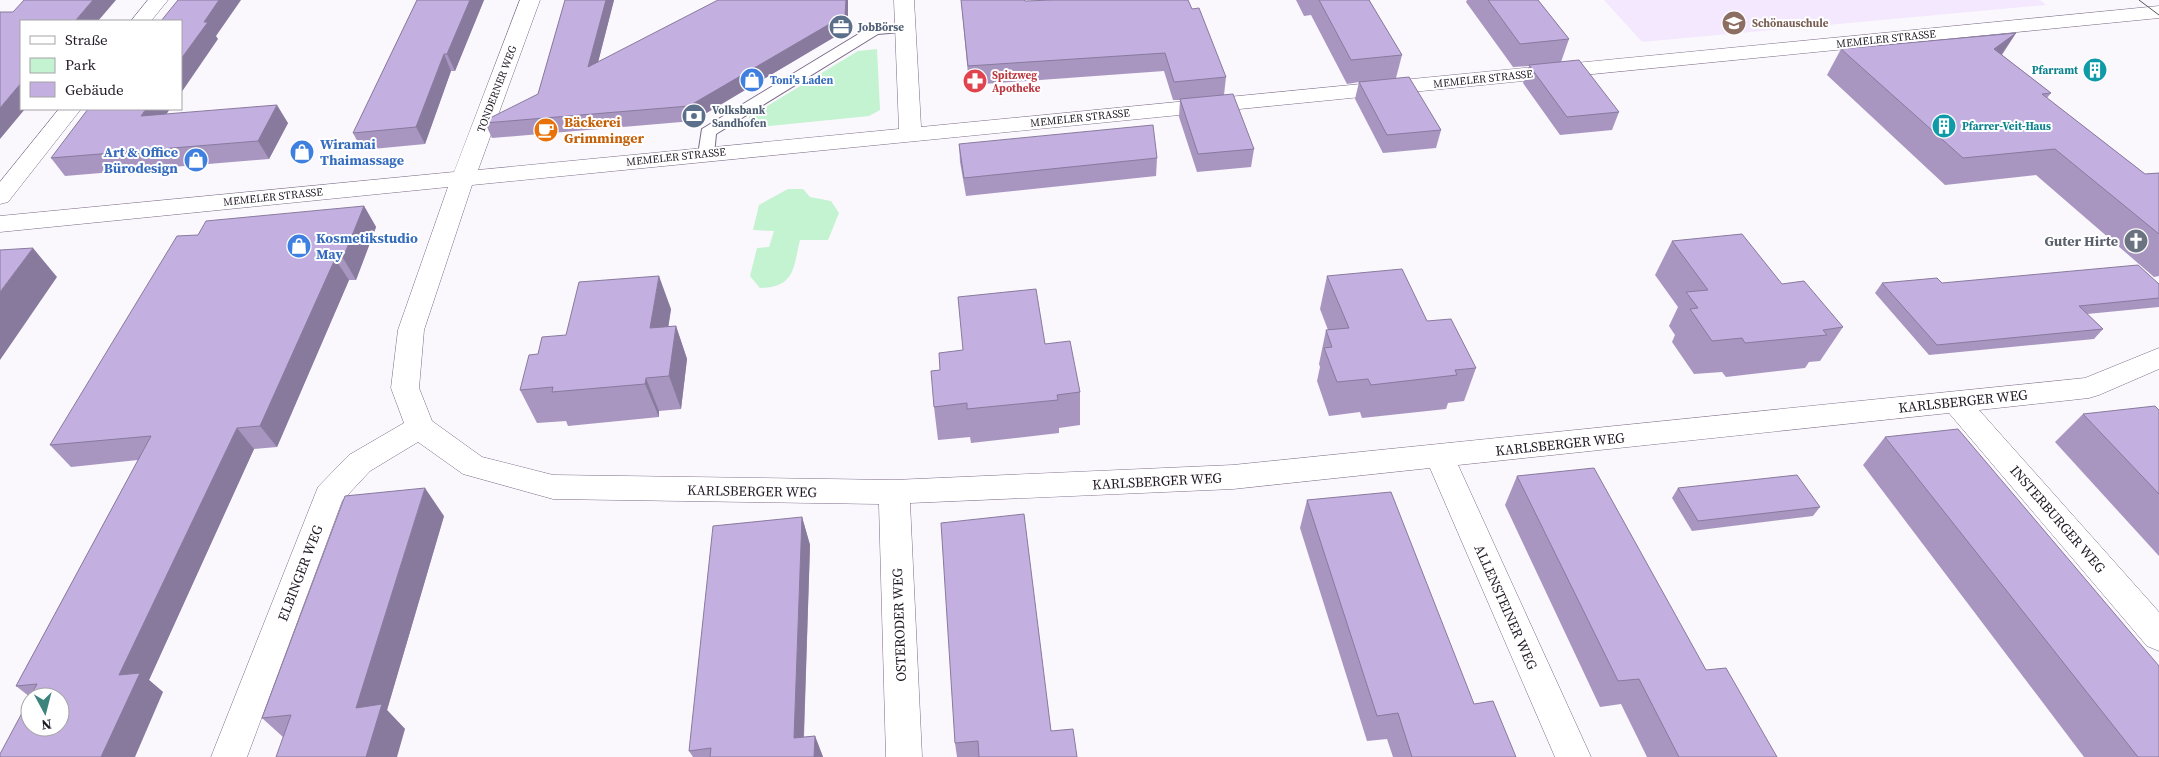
<svg xmlns="http://www.w3.org/2000/svg" width="2159" height="757" font-family="'Source Serif 4',serif">
  <style>
    .built { fill: #f4e8ff }
    .green { fill: #c3f3d0 }
    .lines { fill: none; stroke-linecap: round; stroke-linejoin: round }
    .lane-casing { stroke: #7b6b87; stroke-width: 2 }
    .street-casing { stroke: #7b6b87; stroke-width: 1 }
    .lane { fill: #fff; fill-rule: evenodd }
    .street { fill: #fff; fill-rule: evenodd }
    .tram { stroke: #58525c; stroke-width: 1 }
    .wall { fill: #a896c1 }
    .shaded-wall { fill: #887a9d }
    .building { fill: #c3afe0; stroke: #887a9d }
    .labels { text-anchor: middle; dominant-baseline: central; stroke-width: 4; stroke-linejoin: round; paint-order: stroke }
    .far-education-label { font-size: 11px; font-weight: bold; fill: #785e54; stroke: #fff; text-anchor: start }
    .far-service-label { font-size: 11px; font-weight: bold; fill: #4e5e75; stroke: #fff; text-anchor: start }
    .far-street-label { font-size: 11px; fill: #211a26; stroke: #fff }
    .far-culture-label { font-size: 11px; font-weight: bold; fill: #0d838f; stroke: #fff; text-anchor: end }
    .far-health-label { font-size: 11px; font-weight: bold; fill: #be3a42; stroke: #fff; text-anchor: start }
    .far-shop-label { font-size: 11px; font-weight: bold; fill: #366cbe; stroke: #fff; text-anchor: start }
    .food-label { font-size: 14px; font-weight: bold; fill: #c56008; stroke: #fff; text-anchor: start }
    .shop-label { font-size: 14px; font-weight: bold; fill: #366cbe; stroke: #fff; text-anchor: start }
    .worship-label { font-size: 14px; font-weight: bold; fill: #5b616d; stroke: #fff; text-anchor: end }
    .street-label { font-size: 14px; fill: #211a26; stroke: #fff }
  </style>
  <rect width="100%" height="100%" fill="#faf7fd"/>
  <!-- built -->
  <polygon class="built" points="1604,0 2040,0 2046,5 1642,42"/>
  <!-- green -->
  <g class="green">
    <polygon points="877,49 880,110 869,116 749,128 749,117 858,51"/>
    <path d="M788,189H803L810,197L831,201L839,213L828,240H800C793,269 795,287 760,288L750,276L757,248L769,247L774,231L753,230L759,205Z"/>
  </g>
  <g class="lines">
    <defs>
      <polygon id="lane" points="906,24 911,25 913,28 911,31 878,34 716,134 714,155 712,158 700,158 698,155 702,129 870,27"/>
      <g id="street">
        <polygon points="148,0 168,0 151,21 131,21"/>
        <polygon points="520,0 540,0 478,170 899,129 894,0 914,0 921,127 2159,6 2159,18 472,185 424,330 419,388 432,421 482,457 553,475 894,480 1233,465 2085,378 2159,348 2159,369 2099,395 2089,398 1979,410 2159,612 2159,651 2147,646 1949,413 1458,465 1591,757 1555,757 1430,468 1233,489 910,503 922,757 886,757 879,504 553,499 463,474 418,442 370,471 342,501 247,757 211,757 318,487 349,455 404,423 391,388 398,330 448,187 0,232 0,216 454,172"/>
        <polygon points="59,109 81,109 8,202 0,204 0,182"/>
      </g>
    </defs>
    <!-- lane casing -->
    <use href="#lane" class="lane-casing"/>
    <!-- street casing -->
    <use href="#street" class="street-casing"/>
    <!-- lane -->
    <use href="#lane" class="lane"/>
    <!-- street -->
    <use href="#street" class="street"/>
    <!-- tram -->
    <polyline class="tram" points="2139,0 2159,15"/>
  </g>
  <!-- wall -->
  <g class="wall">
    <polygon points="417,0 484,0 455,71 451,71 425,144 362,150 353,133"/>
    <polygon points="565,0 614,0 598,62 848,29 693,121 492,138 485,123 538,94"/>
    <polygon points="961,0 1024,0 1025,1 1192,9 1226,77 1224,95 1254,149 1251,167 1197,172 1179,117 1180,100 1173,100 1164,71 969,85"/>
    <polygon points="1296,0 1369,0 1402,55 1396,78 1441,130 1436,148 1383,153 1355,99 1359,82 1347,84 1311,15 1304,16"/>
    <polygon points="1467,0 1538,0 1569,39 1561,62 1619,112 1612,130 1560,135 1523,83 1529,66 1513,67 1466,2"/>
    <polygon points="2016,33 2002,55 2051,93 2047,98 2145,174 2159,173 2159,276 2154,277 2036,175 1945,185 1827,75 1841,49"/>
    <polygon points="167,114 288,123 269,159 65,176 51,158"/>
    <polygon points="959,144 1157,158 1156,176 966,196 960,162"/>
    <polygon points="364,206 376,227 356,280 349,280 277,447 254,449 149,680 163,692 30,697 16,686 138,460 71,467 50,445 198,235"/>
    <polygon points="1672,241 1782,284 1843,327 1820,361 1809,362 1805,368 1726,377 1722,372 1694,374 1672,342 1675,335 1669,326 1678,307 1655,275"/>
    <polygon points="1327,276 1427,321 1476,368 1464,401 1448,403 1446,409 1362,418 1360,412 1329,416 1317,381 1320,367 1319,364 1326,330 1328,330 1320,309"/>
    <polygon points="1882,283 2159,284 2159,307 2087,314 2103,329 2094,339 1929,355 1875,293"/>
    <polygon points="671,309 668,327 676,326 687,359 681,409 659,411 659,417 568,426 566,421 537,423 520,390 538,354 566,335"/>
    <polygon points="1045,344 1080,392 1080,425 1059,428 1059,433 971,443 970,437 938,440 934,407 940,370"/>
    <polygon points="2159,410 2159,556 2055,442 2083,414"/>
    <polygon points="1885,437 2159,757 2084,757 1863,465"/>
    <polygon points="1517,476 1706,670 1777,757 1647,757 1621,704 1600,707 1505,505"/>
    <polygon points="1678,488 1820,507 1813,516 1692,531 1672,498"/>
    <polygon points="1307,500 1474,704 1516,757 1393,757 1387,739 1367,741 1300,528"/>
    <polygon points="444,516 387,710 405,729 283,737 262,718"/>
    <polygon points="802,517 810,545 804,737 815,736 823,757 693,757 689,751"/>
    <polygon points="1051,731 1077,757 957,757 955,743"/>
  </g>
  <!-- shaded-wall -->
  <g class="shaded-wall">
    <polygon points="93,0 116,0 98,21 75,21"/>
    <polygon points="219,0 241,0 216,36 218,39 181,93 181,59 204,22"/>
    <polygon points="470,0 484,0 455,71 447,54"/>
    <polygon points="606,0 614,0 593,82 588,67"/>
    <polygon points="846,0 848,0 848,29 693,121 689,106"/>
    <polygon points="2016,33 1999,58 1994,49"/>
    <polygon points="444,54 451,71 425,144 416,127"/>
    <polygon points="21,83 21,109 25,109 0,139 0,108"/>
    <polygon points="277,105 288,123 269,159 258,141"/>
    <polygon points="146,109 170,109 153,133 141,116"/>
    <polygon points="364,206 376,227 356,280 343,258"/>
    <polygon points="33,248 57,277 0,360 0,292"/>
    <polygon points="335,259 349,280 277,447 260,426"/>
    <polygon points="659,276 671,309 663,362 650,328"/>
    <polygon points="676,326 687,359 681,409 669,376"/>
    <polygon points="646,378 659,411 659,417 645,384"/>
    <polygon points="237,428 254,449 149,680 163,692 135,757 101,757 119,675"/>
    <polygon points="425,488 444,516 387,710 405,729 397,757 366,757 356,708"/>
    <polygon points="802,517 810,545 803,757 794,738"/>
    <polygon points="815,736 823,757 814,757"/>
  </g>
  <!-- building -->
  <g class="building">
    <polygon points="24,0 93,0 75,21 21,21 21,83 0,108 0,12 13,12"/>
    <polygon points="178,0 219,0 204,22 208,22 181,59 181,21 161,21"/>
    <polygon points="417,0 470,0 447,54 444,54 416,127 353,133"/>
    <polygon points="565,0 606,0 588,67 718,0 846,0 845,15 689,106 485,123 486,120 538,94"/>
    <polygon points="961,0 1024,0 1025,1 1053,0 1188,0 1192,9 1199,8 1226,77 1174,82 1165,53 968,66"/>
    <polygon points="1319,0 1369,0 1402,55 1351,60"/>
    <polygon points="1488,0 1538,0 1569,39 1520,44"/>
    <polygon points="2016,33 1994,49 2051,93 2042,94 2145,174 2159,173 2159,234 2055,149 1963,158 1841,49"/>
    <polygon points="1579,60 1619,112 1567,117 1529,65"/>
    <polygon points="1409,77 1441,130 1387,135 1359,82"/>
    <polygon points="1233,94 1254,149 1198,154 1180,99"/>
    <polygon points="277,105 258,141 51,158 88,109 146,109 141,116"/>
    <polygon points="1153,125 1157,158 964,178 959,144"/>
    <polygon points="364,206 343,258 335,259 260,426 237,428 119,675 140,673 101,757 0,757 0,754 30,698 30,727 60,727 60,697 30,697 37,684 16,686 151,436 50,445 177,236 198,235 206,221"/>
    <polygon points="1742,234 1782,284 1804,281 1843,327 1823,330 1827,335 1745,343 1742,338 1712,341 1690,309 1698,308 1686,292 1708,290 1672,241"/>
    <polygon points="33,248 0,292 0,250"/>
    <polygon points="2138,265 2159,284 2159,298 2079,306 2103,329 1937,345 1882,283 1937,278 1942,283"/>
    <polygon points="1402,269 1427,321 1451,319 1476,368 1455,370 1457,375 1371,385 1368,379 1337,382 1324,348 1332,347 1326,330 1349,328 1327,276"/>
    <polygon points="659,276 650,328 676,326 669,376 646,378 645,384 552,392 553,387 520,390 529,355 538,354 542,337 566,335 579,282"/>
    <polygon points="1036,289 1045,344 1070,341 1080,392 1057,395 1058,400 967,409 967,403 934,407 931,371 940,370 939,353 963,350 958,297"/>
    <polygon points="2155,406 2159,410 2159,494 2083,414"/>
    <polygon points="1958,429 2159,666 2159,757 2138,757 1885,437"/>
    <polygon points="1594,468 1706,670 1726,668 1777,757 1679,757 1639,679 1618,681 1517,476"/>
    <polygon points="1797,475 1820,507 1698,521 1678,488"/>
    <polygon points="425,488 356,708 382,704 366,757 276,757 291,715 262,718 345,496"/>
    <polygon points="1391,492 1474,704 1493,701 1516,757 1412,757 1398,713 1377,716 1307,500"/>
    <polygon points="1024,514 1051,731 1073,729 1077,757 979,757 978,741 955,743 941,523"/>
    <polygon points="802,517 794,738 815,736 814,757 710,757 711,748 689,751 713,526"/>
  </g>
  <!-- icons -->
  <defs>
    <symbol id="school-disc" viewBox="-11 -11 22 22"><circle r="9.5" fill="#8d6e63" stroke="#fff"/><path d="M0-5L7-2L0 1L-7-2ZM-4 1L0 2.5L4 1V4Q0 6-4 4Z" fill="#fff"/></symbol>
    <symbol id="office-disc" viewBox="-11 -11 22 22"><circle r="9.5" fill="#5c6f8a" stroke="#fff"/><path d="M-6-3h4V-5.5h4V-3h4V5H-6ZM-1-4.5V-3h2v-1.5ZM-6 0V1H6V0Z" fill="#fff"/></symbol>
    <symbol id="building-disc" viewBox="-11 -11 22 22"><circle r="9.5" fill="#0f9aa8" stroke="#fff"/><path d="M-4-6H4V6H1V3H-1V6H-4ZM-2.5-4.3h1.7v1.8h-1.7ZM.8-4.3h1.7v1.8H.8ZM-2.5-1h1.7V.8h-1.7ZM.8-1h1.7V.8H.8Z" fill="#fff"/></symbol>
    <symbol id="shop-disc" viewBox="-11 -11 22 22"><circle r="9.5" fill="#3f7fe0" stroke="#fff"/><path d="M-5-2.5h2.3a2.7 3.5 0 0 1 5.4 0H5L5.5 6h-11ZM-1.5-2.5h3a1.5 2.3 0 0 0-3 0Z" fill="#fff"/></symbol>
    <symbol id="pharmacy-disc" viewBox="-11 -11 22 22"><circle r="9.5" fill="#e0444e" stroke="#fff"/><path d="M-2-6h4v4h4v4h-4v4h-4v-4h-4v-4h4Z" fill="#fff"/></symbol>
    <symbol id="bank-disc" viewBox="-11 -11 22 22"><circle r="9.5" fill="#5c6f8a" stroke="#fff"/><path d="M-6-4H6V4H-6ZM0-2.3a2.3 2.3 0 1 0 0 4.6a2.3 2.3 0 1 0 0-4.6Z" fill="#fff"/></symbol>
    <symbol id="cafe-disc" viewBox="-11 -11 22 22"><circle r="9.5" fill="#e8710a" stroke="#fff"/><path d="M-5.5-4.5H6V0H3Q3 3.5 0 3.5H-2.5Q-5.5 3.5-5.5 0ZM3-3.2v2h1.7v-2ZM-6 4.5H4V6H-6Z" fill="#fff"/></symbol>
    <symbol id="church-disc" viewBox="-11 -11 22 22"><circle r="9.5" fill="#6b7280" stroke="#fff"/><path d="M-1.2-6h2.4v3.5h3.3v2.4h-3.3V6h-2.4V-.1h-3.3v-2.4h3.3Z" fill="#fff"/></symbol>
  </defs>
  <g fill-rule="evenodd">
    <use href="#school-disc" x="1720" y="9" width="28" height="28"/>
    <use href="#office-disc" x="827" y="13" width="28" height="28"/>
    <use href="#building-disc" x="2081" y="56" width="28" height="28"/>
    <use href="#shop-disc" x="738" y="66" width="28" height="28"/>
    <use href="#pharmacy-disc" x="961" y="67" width="28" height="28"/>
    <use href="#bank-disc" x="680" y="102" width="28" height="28"/>
    <use href="#building-disc" x="1930" y="112" width="28" height="28"/>
    <use href="#cafe-disc" x="532" y="116" width="28" height="28"/>
    <use href="#shop-disc" x="288" y="138" width="28" height="28"/>
    <use href="#shop-disc" x="182" y="146" width="28" height="28"/>
    <use href="#church-disc" x="2122" y="227" width="28" height="28"/>
    <use href="#shop-disc" x="285" y="232" width="28" height="28"/>
  </g>
  <g class="labels">
    <!-- far-education labels -->
    <g class="far-education-label">
      <text x="1752" y="23">Schönauschule</text>
    </g>
    <!-- far-service labels -->
    <g class="far-service-label">
      <text x="858" y="27">JobBörse</text>
      <text x="712" y="110">Volksbank<tspan x="712" dy="13">Sandhofen</tspan></text>
    </g>
    <!-- far-street labels -->
    <g class="far-street-label">
      <text transform="translate(1886 39) rotate(-6)">MEMELER STRASSE</text>
      <text transform="translate(1483 79) rotate(-6)">MEMELER STRASSE</text>
      <text transform="translate(497 89) rotate(-69)">TONDERNER WEG</text>
      <text transform="translate(1080 118) rotate(-6)">MEMELER STRASSE</text>
      <text transform="translate(676 157) rotate(-6)">MEMELER STRASSE</text>
      <text transform="translate(273 197) rotate(-6)">MEMELER STRASSE</text>
    </g>
    <!-- far-culture labels -->
    <g class="far-culture-label">
      <text x="2078" y="70">Pfarramt</text>
      <text x="1962" y="126" text-anchor="start">Pfarrer-Veit-Haus</text>
    </g>
    <!-- far-health labels -->
    <g class="far-health-label">
      <text x="992" y="75">Spitzweg<tspan x="992" dy="13">Apotheke</tspan></text>
    </g>
    <!-- far-shop labels -->
    <g class="far-shop-label">
      <text x="770" y="80">Toni's Laden</text>
    </g>
    <!-- food labels -->
    <g class="food-label">
      <text x="564" y="122">Bäckerei<tspan x="564" dy="16">Grimminger</tspan></text>
    </g>
    <!-- shop labels -->
    <g class="shop-label">
      <text x="320" y="144">Wiramai<tspan x="320" dy="16">Thaimassage</tspan></text>
      <text x="178" y="152" text-anchor="end">Art &amp; Office<tspan x="178" dy="16">Bürodesign</tspan></text>
      <text x="316" y="238">Kosmetikstudio<tspan x="316" dy="16">May</tspan></text>
    </g>
    <!-- worship labels -->
    <g class="worship-label">
      <text x="2118" y="241">Guter Hirte</text>
    </g>
    <!-- street labels -->
    <g class="street-label">
      <text transform="translate(1963 401) rotate(-6)">KARLSBERGER WEG</text>
      <text transform="translate(1560 444) rotate(-6)">KARLSBERGER WEG</text>
      <text transform="translate(1157 481) rotate(-3)">KARLSBERGER WEG</text>
      <text transform="translate(752 491) rotate(1)">KARLSBERGER WEG</text>
      <text transform="translate(2058 519) rotate(49)">INSTERBURGER WEG</text>
      <text transform="translate(300 573) rotate(-69)">ELBINGER WEG</text>
      <text transform="translate(1506 607) rotate(66)">ALLENSTEINER WEG</text>
      <text transform="translate(899 625) rotate(-92)">OSTERODER WEG</text>
    </g>
  </g>
  <!-- legend -->
  <rect x="20" y="20" width="162" height="90" fill="#ffffff" stroke="#a6a3a8"/>
  <rect x="30" y="36" width="25" height="8" fill="#ffffff" stroke="#a6a3a8"/>
  <text x="65" y="45" font-size="15" fill="#211a26">Straße</text>
  <rect x="30" y="58" width="25" height="15" fill="#c3f3d0" stroke="#a6a3a8"/>
  <text x="65" y="70" font-size="15" fill="#211a26">Park</text>
  <rect x="30" y="82" width="25" height="15" fill="#c3afe0" stroke="#a6a3a8"/>
  <text x="65" y="95" font-size="15" fill="#211a26">Gebäude</text>
  <!-- north arrow -->
  <g transform="translate(45 712) rotate(173)"><circle r="24" fill="#ffffff" stroke="#a6a3a8"/>
  <path d="M0-4L9 19L0 12L-9 19Z" fill="#3c837b"/>
  <text y="-8" font-size="14" font-weight="bold" text-anchor="middle" fill="#211a26">N</text>
  </g>
</svg>
